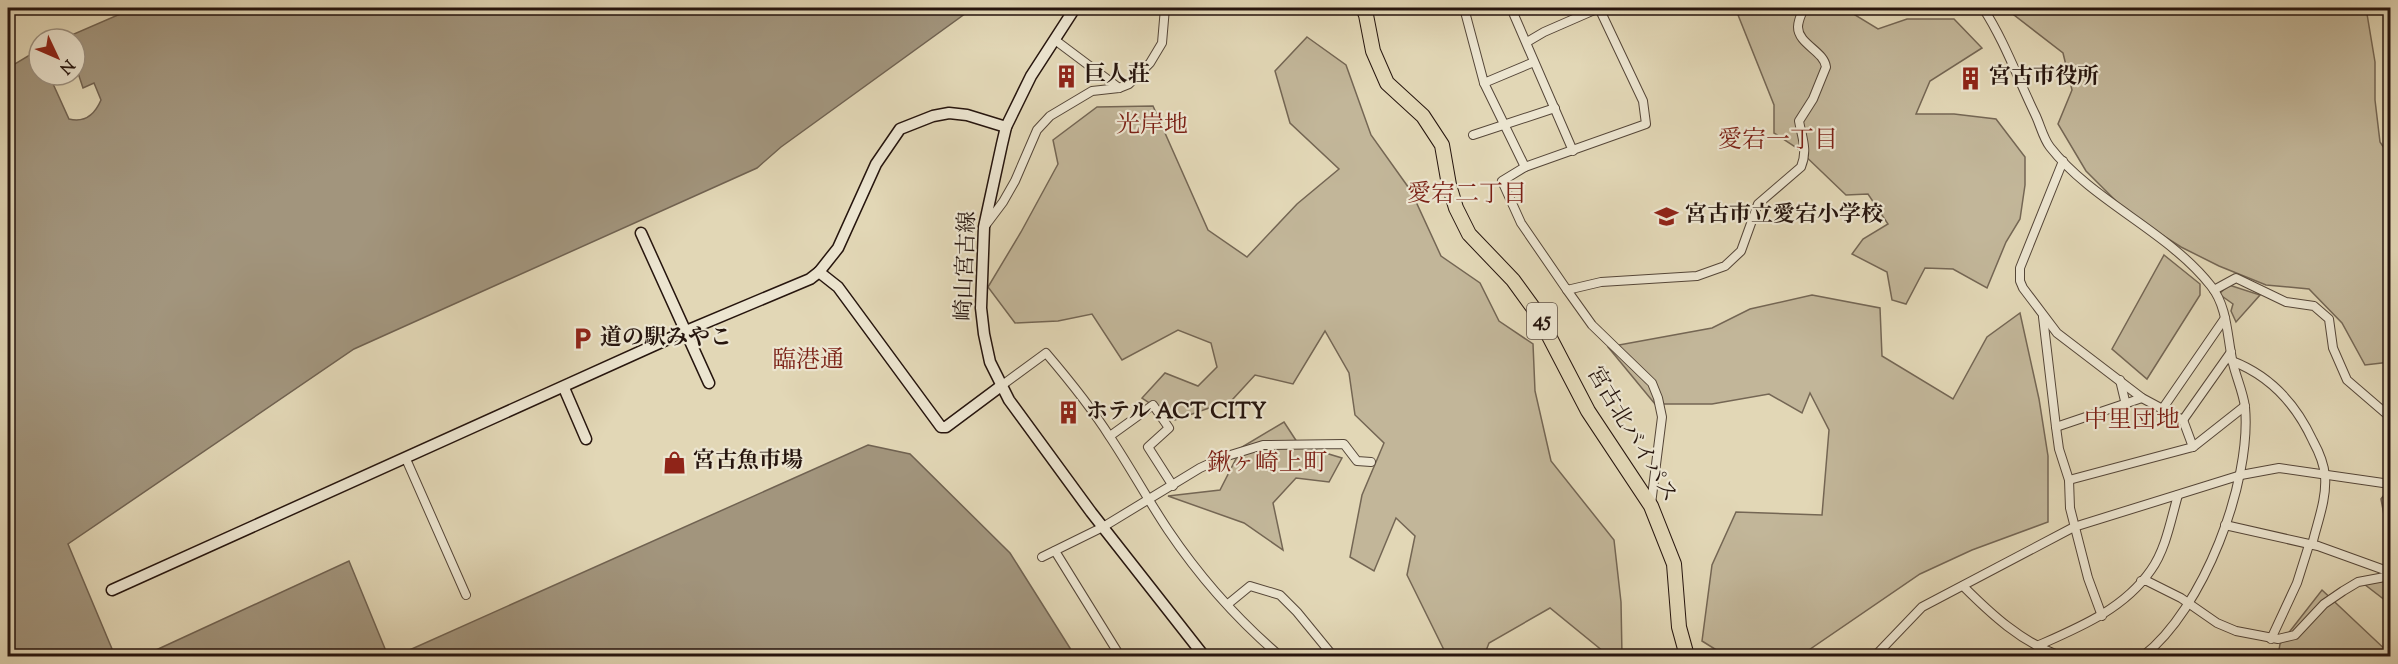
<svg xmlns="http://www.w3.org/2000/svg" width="2398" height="664" font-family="'Sorts Mill Goudy','Noto Serif JP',serif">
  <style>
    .green { fill: #c2b699; stroke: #746654; stroke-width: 1.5 }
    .water { fill: #a2957d; stroke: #706251; stroke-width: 1.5 }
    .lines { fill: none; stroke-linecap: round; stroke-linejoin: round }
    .street-casing { stroke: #554638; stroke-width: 10 }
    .secondary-casing { stroke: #26150e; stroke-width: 13 }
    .highway-casing { stroke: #26150e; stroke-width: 16 }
    .street { stroke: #ece5d0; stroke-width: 8 }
    .secondary { stroke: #ece5d0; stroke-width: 10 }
    .highway { stroke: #e2d7b6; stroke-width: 14 }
    .labels { text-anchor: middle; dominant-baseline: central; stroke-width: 4.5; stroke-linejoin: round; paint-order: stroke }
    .shield { fill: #ece5d0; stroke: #615348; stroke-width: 1.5 }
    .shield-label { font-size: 21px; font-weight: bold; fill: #26150e }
    .poi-label { font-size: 22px; font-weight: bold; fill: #26150e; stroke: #ece5d0; text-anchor: start }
    .street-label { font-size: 22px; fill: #26150e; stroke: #ece5d0 }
    .neighbourhood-label { font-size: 24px; fill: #7a1f14; stroke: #ece5d0 }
  </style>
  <rect width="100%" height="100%" fill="#e2d7b6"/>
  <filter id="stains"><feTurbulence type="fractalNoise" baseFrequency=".00333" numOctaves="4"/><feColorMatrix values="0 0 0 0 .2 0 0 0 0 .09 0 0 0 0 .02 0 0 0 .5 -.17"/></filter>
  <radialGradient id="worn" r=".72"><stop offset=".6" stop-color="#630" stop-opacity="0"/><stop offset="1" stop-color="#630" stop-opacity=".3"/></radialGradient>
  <!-- green -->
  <g class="green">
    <polygon points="1702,8 1858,8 1855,15 1878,29 1907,19 1954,19 1982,48 1930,81 1916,114 1954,114 1996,119 2025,157 2025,185 2020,219 2006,242 1987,288 1953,269 1925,268 1906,304 1892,300 1887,272 1852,254 1863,239 1888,224 1868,194 1846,195 1797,148 1774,133 1774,105 1736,10"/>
    <polygon points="2005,8 2366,8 2375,62 2375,100 2380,142 2390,157 2390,362 2365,365 2342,323 2309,289 2266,285 2219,266 2181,247 2129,214 2086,171 2058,124 2072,90 2063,53"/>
    <polygon points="1307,37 1346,65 1371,135 1411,191 1441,256 1480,283 1499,321 1533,344 1535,391 1551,461 1614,540 1621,602 1622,656 1609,656 1550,608 1489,643 1484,656 1447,656 1407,575 1415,536 1396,518 1374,571 1350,557 1362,495 1384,443 1355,415 1349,373 1325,331 1293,384 1255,375 1232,400 1175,420 1142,398 1165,373 1198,386 1217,367 1211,343 1178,330 1122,360 1092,314 1058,321 1015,323 988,287 1021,232 1058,164 1053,140 1097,107 1153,106 1208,230 1247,257 1297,204 1339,169 1290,123 1275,71"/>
    <polygon points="2164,255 2200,284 2200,295 2147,379 2112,349"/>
    <polygon points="2229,285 2260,295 2236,322 2231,311 2233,304 2219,294"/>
    <polygon points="1812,295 1880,308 1882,356 1953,399 1987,337 2020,313 2039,399 2048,456 2048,522 1972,550 1920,574 1800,656 1726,656 1702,641 1712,565 1736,512 1822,515 1829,430 1810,393 1802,413 1769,394 1712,404 1655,404 1608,347 1712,328 1750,309"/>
    <polygon points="1284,422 1299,445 1342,458 1329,482 1296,478 1273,503 1283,550 1244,523 1168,496 1220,490 1242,447"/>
    <polygon points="2390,487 2390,547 2381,499"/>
    <polygon points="2390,580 2390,604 2364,584"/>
    <polygon points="2322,590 2390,654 2390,656 2278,656 2280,644"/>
  </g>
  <!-- water -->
  <g class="water">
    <path d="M134,8H973L781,147L757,168L354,349L68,544L115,656H8V66L10,67L38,50L39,75H49L69,119C85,123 95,114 101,100L94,83L83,88L75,64V39L67,37Z"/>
    <polygon points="868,445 910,454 1010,553 1075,656 396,656"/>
    <polygon points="349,561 388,656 143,656"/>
  </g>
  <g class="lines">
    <defs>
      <g id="street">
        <polyline points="1464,8 1484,83 1534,62"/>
        <polyline points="1511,8 1573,151"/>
        <path d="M1599,8L1643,101L1646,124L1525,167L1502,181L1521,223L1567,290L1601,282L1697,276L1725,266L1741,251L1758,204L1801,167C1808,150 1802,138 1799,121L1813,99L1826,67C1824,51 1798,44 1798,27C1798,20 1802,13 1804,8"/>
        <path d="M1983,8C2004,40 2018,79 2035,114C2040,124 2043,138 2050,147C2093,202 2168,231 2211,286C2227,306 2227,334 2232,359C2235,375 2243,391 2245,407C2252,482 2203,610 2143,656"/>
        <polyline points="1055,40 1119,88"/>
        <polyline points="1527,42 1544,32 1599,8"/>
        <polyline points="1484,83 1525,167"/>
        <polyline points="1473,135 1555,108"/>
        <polyline points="2063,161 2020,268 2020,281 2023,288 2057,333 2142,398 2183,420 2193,447"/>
        <polyline points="985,226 1003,202 1015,181 1037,130 1050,116 1092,91 1119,88 1129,84 1150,63 1162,43 1165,8"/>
        <polyline points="1567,290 1592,325 1652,383 1658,398 1662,417 1651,504"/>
        <polyline points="2214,290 2236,278 2286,302 2314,306 2329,319 2333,348 2347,380 2390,417"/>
        <polyline points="2043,317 2056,427 2059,449 2069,480 2070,508 2088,578 2102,616"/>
        <path d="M2232,361C2271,376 2296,404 2313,441C2319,452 2324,464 2325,476C2327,499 2317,523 2312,545"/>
        <polyline points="2120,380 2126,405"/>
        <path d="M1001,386L1046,353C1069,380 1091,407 1110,437C1130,467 1148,500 1168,530C1199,576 1239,621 1280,656"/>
        <polyline points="2163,408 2225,318"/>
        <polyline points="2183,420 2231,352"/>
        <polyline points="2056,427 2142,398"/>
        <polyline points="1110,436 1153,405 1169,428 1148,447 1173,486"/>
        <polyline points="406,459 466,595"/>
        <polyline points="2069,480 2193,447 2245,406"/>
        <polyline points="2225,525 2318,546 2390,572"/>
        <polyline points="1055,551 1120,656"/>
        <polyline points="1042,557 1103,527 1200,468 1224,457 1263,445 1344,444 1357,461 1371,462"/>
        <polyline points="2141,581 2147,581 2181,598 2217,623 2236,631 2278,639 2295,635 2324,604 2343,591 2358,582 2390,576"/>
        <path d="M1963,586C1991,614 2021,642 2060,656"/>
        <polyline points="1228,604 1250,586 1280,595 1297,612 1333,656"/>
        <polyline points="2271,639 2297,583 2309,545"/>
        <path d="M2037,646C2080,627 2124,609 2151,570C2166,549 2171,519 2178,495"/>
        <polyline points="1875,656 1922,607 2074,527 2241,475 2279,468 2390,484"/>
      </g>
      <g id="secondary">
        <polyline points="1075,8 1031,76 1006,127 1002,144 984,227 981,308 984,334 990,362 1009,400 1091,512 1204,656"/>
        <polyline points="641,233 709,383"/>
        <polyline points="1001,386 946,427 941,427 838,287 819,272 838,248 876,164 900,129 933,116 949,113 967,115 1006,127"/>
        <polyline points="564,388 586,439"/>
        <polyline points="112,590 686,331 810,279 819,272"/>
      </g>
      <polyline id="highway" points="1363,8 1366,15 1373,51 1387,83 1423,116 1442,145 1449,185 1456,208 1469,234 1513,280 1537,313 1588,411 1651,506 1674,564 1679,627 1687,656"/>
    </defs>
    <!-- street casing -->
    <use href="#street" class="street-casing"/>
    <!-- secondary casing -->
    <use href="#secondary" class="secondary-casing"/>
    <!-- highway casing -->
    <use href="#highway" class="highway-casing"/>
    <!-- street -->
    <use href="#street" class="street"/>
    <!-- secondary -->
    <use href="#secondary" class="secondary"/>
    <!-- highway -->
    <use href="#highway" class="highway"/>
  </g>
  <!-- icons -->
  <defs>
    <symbol id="building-bare" viewBox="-9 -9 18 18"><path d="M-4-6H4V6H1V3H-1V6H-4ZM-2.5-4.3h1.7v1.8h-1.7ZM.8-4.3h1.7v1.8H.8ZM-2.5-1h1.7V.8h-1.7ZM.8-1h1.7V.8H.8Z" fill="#8f2418" stroke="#ece5d0" stroke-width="2.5" paint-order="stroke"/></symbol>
    <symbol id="school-bare" viewBox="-9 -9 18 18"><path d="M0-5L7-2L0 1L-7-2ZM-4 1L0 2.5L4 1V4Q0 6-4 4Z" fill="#8f2418" stroke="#ece5d0" stroke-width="2.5" paint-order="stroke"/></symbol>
    <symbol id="parking-bare" viewBox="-9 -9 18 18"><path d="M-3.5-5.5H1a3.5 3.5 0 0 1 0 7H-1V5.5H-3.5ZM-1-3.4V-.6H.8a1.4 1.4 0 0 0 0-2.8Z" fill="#8f2418" stroke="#ece5d0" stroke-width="2.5" paint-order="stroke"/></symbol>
    <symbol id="shop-bare" viewBox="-9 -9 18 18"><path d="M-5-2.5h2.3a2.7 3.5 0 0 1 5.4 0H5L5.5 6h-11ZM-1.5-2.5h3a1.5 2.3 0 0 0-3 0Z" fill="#8f2418" stroke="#ece5d0" stroke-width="2.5" paint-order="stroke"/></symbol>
  </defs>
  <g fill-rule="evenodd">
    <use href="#building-bare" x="1050" y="60" width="33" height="33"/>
    <use href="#building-bare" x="1954" y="62" width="33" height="33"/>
    <use href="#school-bare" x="1650" y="200" width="33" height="33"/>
    <use href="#parking-bare" x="566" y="322" width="33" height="33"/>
    <use href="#building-bare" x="1052" y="396" width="33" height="33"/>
    <use href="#shop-bare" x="658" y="446" width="33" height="33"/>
  </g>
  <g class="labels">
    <!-- shield labels -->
    <rect class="shield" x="1527" y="303" width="30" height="36" rx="4.5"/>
    <g class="shield-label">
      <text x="1542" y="321">45</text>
    </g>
    <!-- poi labels -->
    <g class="poi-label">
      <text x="1084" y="76">巨人荘</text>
      <text x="1989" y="78">宮古市役所</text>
      <text x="1685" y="216">宮古市立愛宕小学校</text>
      <text x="600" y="339">道の駅みやこ</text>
      <text x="1086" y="413">ホテル ACT CITY</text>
      <text x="693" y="462">宮古魚市場</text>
    </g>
    <!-- street labels -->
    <g class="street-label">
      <text transform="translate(967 266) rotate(-88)">崎山宮古線</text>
      <text transform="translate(1631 435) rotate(59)">宮古北バイパス</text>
    </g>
    <!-- neighbourhood labels -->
    <g class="neighbourhood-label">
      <text x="1152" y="126">光岸地</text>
      <text x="1778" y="141">愛宕一丁目</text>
      <text x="1467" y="195">愛宕二丁目</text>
      <text x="808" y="361">臨港通</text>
      <text x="2132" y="421">中里団地</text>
      <text x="1267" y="464">鍬ヶ崎上町</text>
    </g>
  </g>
  <!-- margin -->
  <rect width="2398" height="664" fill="none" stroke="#e2d7b6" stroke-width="30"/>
  <rect x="9" y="9" width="2380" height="646" fill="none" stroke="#26150e" stroke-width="3"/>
  <rect x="15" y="15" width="2368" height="634" fill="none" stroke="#26150e" stroke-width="1.5"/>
  <!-- north arrow -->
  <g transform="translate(57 57) rotate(134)"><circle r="28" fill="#ece5d0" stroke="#9d9282" stroke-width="1.5"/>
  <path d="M0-4.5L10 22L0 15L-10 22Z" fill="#8f2418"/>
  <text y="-9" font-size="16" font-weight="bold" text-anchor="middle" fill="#26150e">N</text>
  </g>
  <rect width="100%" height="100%" filter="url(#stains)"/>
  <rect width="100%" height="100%" fill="url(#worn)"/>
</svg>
